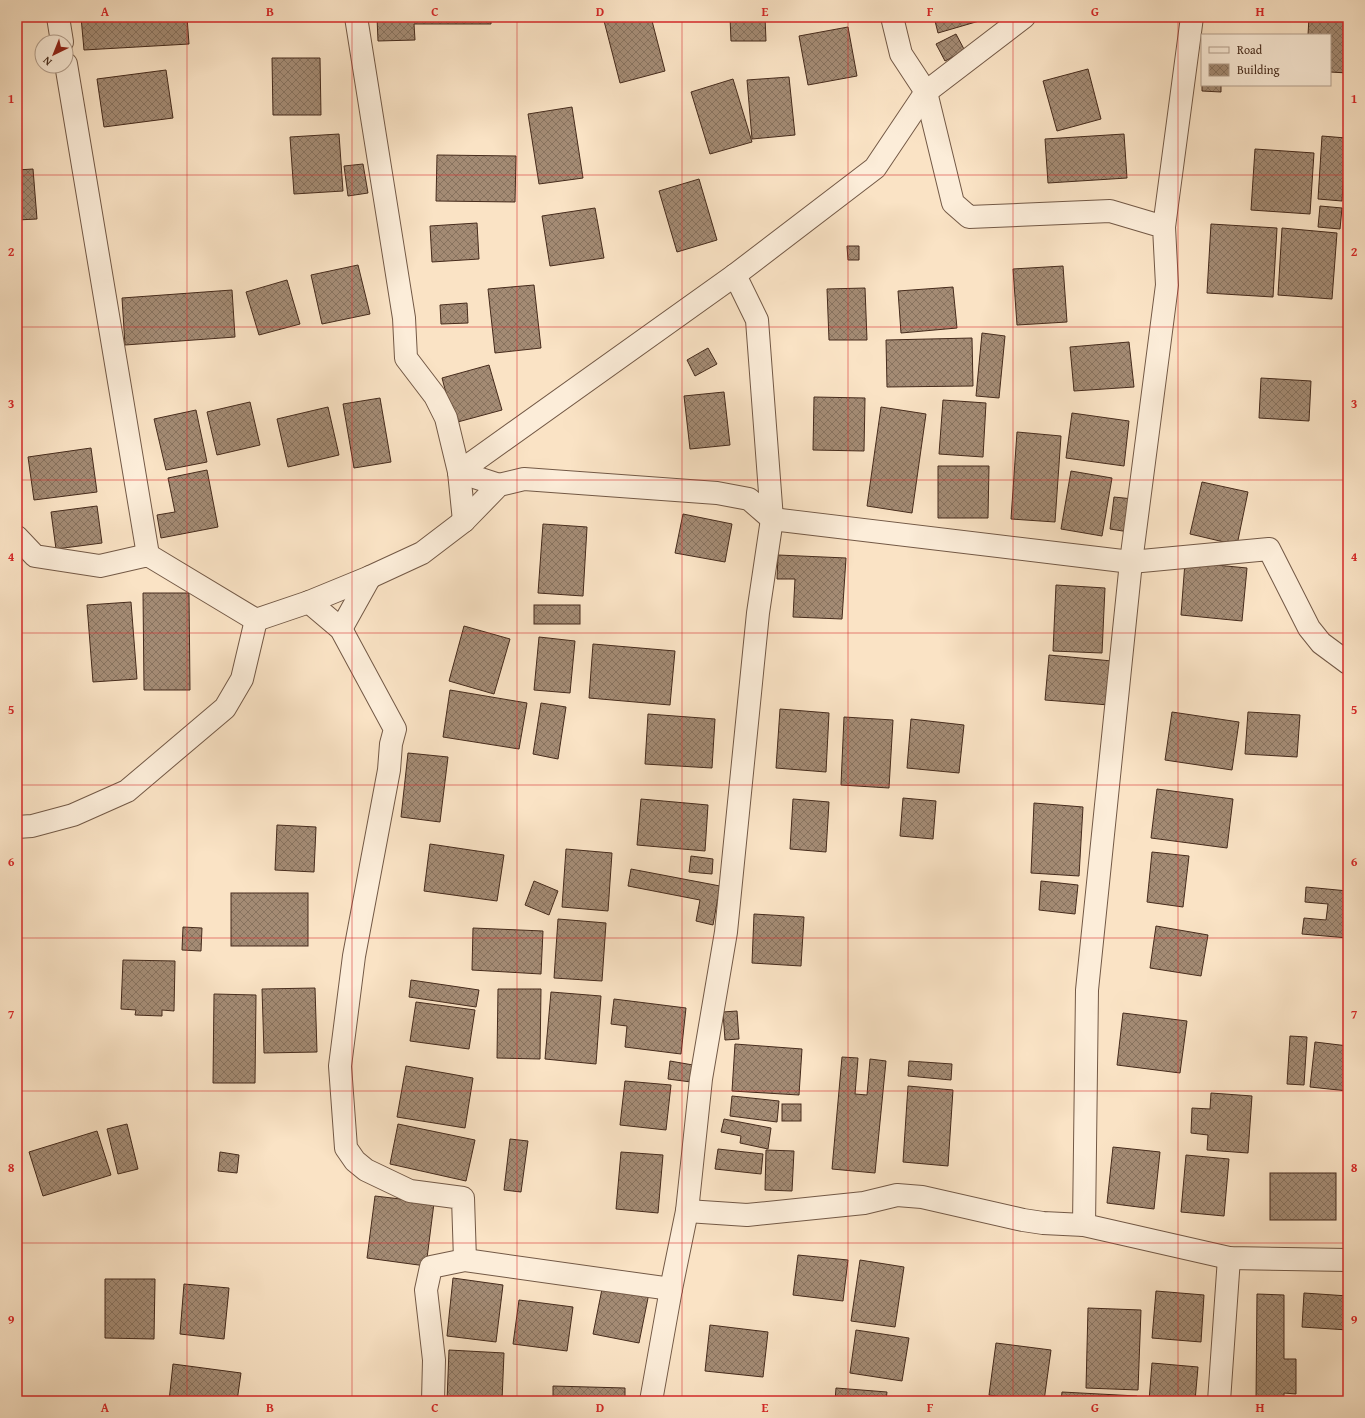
<svg xmlns="http://www.w3.org/2000/svg" width="1365" height="1418" font-family="'Gentium Book Plus',serif">
  <style>
    .building { fill: url(#building-cross-hatch); stroke: #462b1c }
    .lines { fill: none; stroke-linecap: round; stroke-linejoin: round }
    .minor-casing { stroke: #735946; stroke-width: 24 }
    .minor { stroke: #fcedd9; stroke-width: 22 }
    .grid { fill: none; stroke: #d62828; stroke-width: 1; stroke-opacity: 0.55 }
    .neatline { fill: none; stroke: #d62828; stroke-width: 1.5 }
    .grid-label { font-size: 13px; text-anchor: middle; font-weight: bold; fill: #d62828 }
  </style>
  <defs>
    <pattern id="building-cross-hatch" width="8" height="8" patternUnits="userSpaceOnUse"><rect width="8" height="8" fill="#a48b74"/><path d="M0 0l8 8M0 8l8-8" fill="none" stroke="#87725e"/></pattern>
  </defs>
  <rect width="100%" height="100%" fill="#fae3c5"/>
  <filter id="stains"><feTurbulence type="fractalNoise" baseFrequency=".005" numOctaves="4"/><feColorMatrix values="0 0 0 0 .2 0 0 0 0 .09 0 0 0 0 .02 0 0 0 .5 -.17"/></filter>
  <radialGradient id="worn" r=".72"><stop offset=".6" stop-color="#630" stop-opacity="0"/><stop offset="1" stop-color="#630" stop-opacity=".3"/></radialGradient>
  <!-- building -->
  <g class="building">
    <polygon points="81,17 187,17 189,44 84,50"/>
    <polygon points="377,17 491,17 491,24 414,24 415,40 378,41"/>
    <polygon points="603,17 651,17 665,71 620,83"/>
    <polygon points="730,17 765,17 766,41 731,41"/>
    <polygon points="934,17 985,17 986,19 938,33"/>
    <polygon points="1309,17 1348,17 1348,73 1330,72 1330,35 1308,35"/>
    <polygon points="848,27 857,76 808,85 799,36"/>
    <polygon points="956,34 965,51 945,61 936,44"/>
    <polygon points="272,58 320,58 321,115 273,115"/>
    <polygon points="1088,69 1101,119 1057,131 1043,81"/>
    <polygon points="166,70 173,118 104,127 97,79"/>
    <polygon points="789,77 795,135 752,139 747,80"/>
    <polygon points="733,79 752,142 710,154 691,92"/>
    <polygon points="1202,79 1202,85 1221,85 1221,92 1202,91"/>
    <polygon points="572,107 583,178 539,184 528,114"/>
    <polygon points="339,134 343,191 294,194 290,137"/>
    <polygon points="1124,134 1127,178 1048,183 1045,139"/>
    <polygon points="1322,136 1346,138 1342,201 1318,199"/>
    <polygon points="1255,149 1314,153 1310,214 1251,210"/>
    <polygon points="437,155 516,156 515,202 436,201"/>
    <polygon points="363,164 368,193 348,196 344,166"/>
    <polygon points="33,169 37,219 17,220 17,170"/>
    <polygon points="699,179 717,240 677,252 659,191"/>
    <polygon points="1320,206 1342,208 1340,229 1318,227"/>
    <polygon points="595,208 604,258 550,266 542,216"/>
    <polygon points="477,223 479,259 432,262 430,226"/>
    <polygon points="1211,224 1277,228 1273,297 1207,293"/>
    <polygon points="1282,228 1337,233 1332,299 1278,295"/>
    <polygon points="847,246 859,246 859,260 848,260"/>
    <polygon points="358,265 370,314 322,324 311,275"/>
    <polygon points="1063,266 1067,322 1017,325 1013,269"/>
    <polygon points="287,280 300,324 259,335 246,292"/>
    <polygon points="534,285 541,348 495,353 488,289"/>
    <polygon points="953,287 957,328 901,333 898,291"/>
    <polygon points="865,288 867,340 829,340 827,289"/>
    <polygon points="232,290 235,337 125,345 122,298"/>
    <polygon points="467,303 468,323 441,324 440,305"/>
    <polygon points="982,333 1005,336 999,398 976,396"/>
    <polygon points="972,338 973,386 887,387 886,340"/>
    <polygon points="1129,342 1134,387 1074,391 1070,347"/>
    <polygon points="708,348 717,364 695,376 687,360"/>
    <polygon points="489,365 502,410 454,423 442,378"/>
    <polygon points="1261,378 1311,381 1309,421 1259,418"/>
    <polygon points="724,392 730,445 690,449 684,396"/>
    <polygon points="814,397 865,398 864,451 813,450"/>
    <polygon points="380,398 391,462 354,468 343,404"/>
    <polygon points="943,400 986,403 983,457 939,454"/>
    <polygon points="250,402 260,445 217,455 207,412"/>
    <polygon points="328,407 339,455 288,467 277,419"/>
    <polygon points="881,407 926,414 912,513 867,506"/>
    <polygon points="196,410 207,462 166,470 154,419"/>
    <polygon points="1072,413 1129,421 1124,466 1066,458"/>
    <polygon points="1017,432 1061,436 1055,522 1011,519"/>
    <polygon points="91,448 97,492 34,500 28,457"/>
    <polygon points="938,466 989,466 988,518 938,518"/>
    <polygon points="207,470 218,527 161,538 157,515 175,512 168,478"/>
    <polygon points="1071,471 1112,478 1102,536 1061,529"/>
    <polygon points="1202,482 1248,492 1237,545 1190,534"/>
    <polygon points="1114,497 1133,499 1129,532 1110,529"/>
    <polygon points="97,506 102,543 56,549 51,512"/>
    <polygon points="683,514 732,524 725,562 675,553"/>
    <polygon points="543,524 587,527 583,596 538,593"/>
    <polygon points="778,555 846,558 842,619 793,617 795,579 777,579"/>
    <polygon points="1185,562 1247,568 1242,621 1181,615"/>
    <polygon points="1056,585 1105,588 1102,653 1053,651"/>
    <polygon points="143,593 189,593 190,690 144,690"/>
    <polygon points="131,602 137,679 93,682 87,605"/>
    <rect x="534" y="605" width="46" height="19"/>
    <polygon points="464,626 510,639 494,694 449,681"/>
    <polygon points="539,637 575,641 570,693 534,690"/>
    <polygon points="593,644 675,651 670,705 589,698"/>
    <polygon points="1049,655 1112,661 1109,705 1045,700"/>
    <polygon points="450,690 527,703 519,749 443,737"/>
    <polygon points="541,703 566,707 558,759 533,754"/>
    <polygon points="780,709 829,713 826,772 776,768"/>
    <polygon points="1172,712 1239,722 1232,770 1165,760"/>
    <polygon points="1248,712 1300,715 1297,757 1245,754"/>
    <polygon points="648,714 715,719 712,768 645,764"/>
    <polygon points="844,717 893,720 889,788 841,785"/>
    <polygon points="911,719 964,725 959,773 907,768"/>
    <polygon points="408,753 448,757 440,822 401,817"/>
    <polygon points="1157,789 1233,799 1227,848 1151,838"/>
    <polygon points="903,798 936,801 933,839 900,836"/>
    <polygon points="641,799 708,805 705,851 637,845"/>
    <polygon points="793,799 829,802 826,852 790,849"/>
    <polygon points="1034,803 1083,807 1079,876 1031,873"/>
    <polygon points="277,825 316,827 314,872 275,870"/>
    <polygon points="430,844 504,855 497,901 424,891"/>
    <polygon points="566,849 612,853 608,911 562,907"/>
    <polygon points="1152,852 1189,856 1183,907 1147,902"/>
    <polygon points="691,856 713,859 712,874 689,872"/>
    <polygon points="631,869 720,886 713,925 696,921 700,900 628,886"/>
    <polygon points="534,881 558,891 549,915 525,905"/>
    <polygon points="1041,881 1078,885 1075,914 1039,910"/>
    <polygon points="1306,887 1348,891 1348,938 1302,934 1304,918 1326,920 1328,904 1305,902"/>
    <rect x="231" y="893" width="77" height="53"/>
    <polygon points="754,914 804,917 801,966 752,963"/>
    <polygon points="558,919 606,923 602,981 554,978"/>
    <polygon points="1156,926 1208,935 1201,976 1150,968"/>
    <polygon points="183,927 202,928 201,951 182,950"/>
    <polygon points="473,928 543,931 541,974 472,970"/>
    <polygon points="123,960 175,961 174,1011 162,1010 162,1016 135,1015 136,1010 121,1009"/>
    <polygon points="411,980 479,990 476,1007 409,997"/>
    <polygon points="315,988 317,1052 264,1053 262,989"/>
    <polygon points="498,989 541,989 540,1059 497,1058"/>
    <polygon points="551,992 601,996 596,1064 545,1059"/>
    <polygon points="214,994 256,995 255,1083 213,1083"/>
    <polygon points="614,999 686,1008 681,1054 625,1047 627,1026 611,1024"/>
    <polygon points="416,1002 475,1010 469,1049 410,1041"/>
    <polygon points="737,1011 739,1039 725,1040 723,1012"/>
    <polygon points="1123,1013 1187,1021 1180,1073 1117,1065"/>
    <polygon points="1290,1036 1307,1037 1304,1085 1287,1084"/>
    <polygon points="1315,1042 1348,1046 1348,1091 1310,1087"/>
    <polygon points="735,1044 802,1049 799,1095 732,1091"/>
    <polygon points="842,1057 858,1058 855,1094 867,1095 870,1059 886,1061 875,1173 832,1169"/>
    <polygon points="670,1061 693,1065 691,1082 668,1079"/>
    <polygon points="909,1061 952,1064 951,1080 908,1076"/>
    <polygon points="406,1066 473,1078 465,1128 397,1117"/>
    <polygon points="625,1081 671,1085 666,1130 620,1125"/>
    <polygon points="908,1086 953,1090 948,1166 903,1162"/>
    <polygon points="1211,1093 1252,1096 1248,1153 1207,1150 1208,1135 1191,1133 1192,1108 1210,1109"/>
    <polygon points="732,1096 779,1101 777,1122 730,1116"/>
    <rect x="782" y="1104" width="19" height="17"/>
    <polygon points="724,1119 771,1128 768,1149 740,1143 741,1136 721,1132"/>
    <polygon points="127,1124 138,1169 118,1174 107,1129"/>
    <polygon points="398,1124 475,1140 466,1181 390,1164"/>
    <polygon points="97,1131 111,1175 43,1196 29,1152"/>
    <polygon points="510,1139 528,1141 521,1192 504,1190"/>
    <polygon points="1113,1147 1160,1152 1154,1209 1107,1203"/>
    <polygon points="718,1149 763,1154 761,1174 715,1169"/>
    <polygon points="766,1150 794,1151 792,1191 765,1190"/>
    <polygon points="220,1152 239,1155 237,1173 218,1171"/>
    <polygon points="621,1152 663,1155 658,1213 616,1209"/>
    <polygon points="1186,1155 1229,1159 1224,1216 1181,1212"/>
    <rect x="1270" y="1173" width="66" height="47"/>
    <polygon points="375,1196 434,1203 426,1266 367,1258"/>
    <polygon points="798,1255 848,1260 843,1301 793,1295"/>
    <polygon points="860,1260 904,1267 895,1327 851,1321"/>
    <polygon points="453,1278 503,1285 496,1342 447,1336"/>
    <polygon points="105,1279 155,1279 154,1339 105,1338"/>
    <polygon points="184,1284 229,1288 224,1339 180,1334"/>
    <polygon points="603,1284 649,1293 639,1343 593,1334"/>
    <polygon points="1156,1291 1204,1295 1201,1342 1152,1338"/>
    <polygon points="1304,1293 1348,1296 1348,1330 1302,1327"/>
    <polygon points="1257,1294 1284,1295 1284,1359 1296,1359 1296,1394 1284,1393 1284,1401 1256,1401"/>
    <polygon points="519,1300 573,1307 567,1351 513,1344"/>
    <polygon points="1088,1308 1141,1310 1138,1390 1086,1388"/>
    <polygon points="710,1325 768,1332 763,1377 705,1371"/>
    <polygon points="856,1330 909,1338 902,1381 850,1373"/>
    <polygon points="996,1343 1051,1350 1044,1401 1028,1401 989,1395"/>
    <polygon points="449,1350 504,1353 502,1401 447,1401"/>
    <polygon points="1152,1363 1198,1367 1195,1401 1149,1401"/>
    <polygon points="173,1364 241,1373 237,1401 169,1401"/>
    <polygon points="553,1386 625,1388 625,1401 553,1401"/>
    <polygon points="836,1388 887,1392 886,1401 835,1401"/>
    <polygon points="1062,1392 1137,1396 1137,1401 1061,1401"/>
  </g>
  <g class="lines">
    <defs>
      <g id="minor">
        <polyline points="58,17 62,42"/>
        <polyline points="356,17 404,318 406,358 435,396 446,418 459,472 464,521"/>
        <polyline points="892,17 901,54 926,92 953,203 969,217 1110,211 1164,227 1167,285 1131,562 1087,990 1084,1225"/>
        <polyline points="66,64 148,555"/>
        <polyline points="1164,227 1192,17"/>
        <polyline points="459,472 735,275 875,168 926,92 1024,17"/>
        <polyline points="459,472 499,485"/>
        <polyline points="17,537 35,556 100,566 148,555 256,620 309,602 370,577 422,553 464,521 499,485 524,479 717,493 749,499 772,519 1131,562 1269,549 1309,628 1321,643 1348,663"/>
        <polyline points="309,602 341,629 395,729 391,744 389,770 354,956 340,1066 346,1148 355,1161 366,1170 410,1191 463,1198 465,1260"/>
        <polyline points="341,629 370,577"/>
        <polyline points="17,827 32,826 73,815 127,791 225,708 242,679 256,620"/>
        <polyline points="687,1211 747,1215 864,1203 897,1195 922,1197 1023,1220 1043,1223 1084,1225 1229,1258 1348,1260"/>
        <polyline points="433,1401 434,1360 426,1290 431,1267 465,1260 671,1289"/>
        <polyline points="651,1401 671,1289 687,1211 701,1079 726,932 758,613 772,519 757,320 735,275"/>
        <polyline points="1219,1401 1229,1258"/>
      </g>
    </defs>
    <!-- minor casing -->
    <use href="#minor" class="minor-casing"/>
    <!-- minor -->
    <use href="#minor" class="minor"/>
  </g>
  <!-- grid -->
  <path class="grid" d="M187,17V1401M352,17V1401M517,17V1401M682,17V1401M848,17V1401M1013,17V1401M1178,17V1401M17,175H1348M17,327H1348M17,480H1348M17,633H1348M17,785H1348M17,938H1348M17,1091H1348M17,1243H1348"/>
  <!-- margin -->
  <rect width="1365" height="1418" fill="none" stroke="#fae3c5" stroke-width="44"/>
  <!-- legend -->
  <rect x="1201" y="34" width="130" height="52" fill="#fcedd9" stroke="#b39f8d"/>
  <rect x="1209" y="47" width="20" height="6" fill="#fcedd9" stroke="#b39f8d"/>
  <text x="1237" y="54" font-size="12" fill="#462b1c">Road</text>
  <rect x="1209" y="64" width="20" height="12" fill="url(#building-cross-hatch)" stroke="#b39f8d"/>
  <text x="1237" y="74" font-size="12" fill="#462b1c">Building</text>
  <!-- north arrow -->
  <g transform="translate(54 54) rotate(223)"><circle r="19" fill="#fcedd9" stroke="#b39f8d"/>
  <path d="M0-3L7 15L0 10L-7 15Z" fill="#8f2418"/>
  <text y="-6" font-size="11" font-weight="bold" text-anchor="middle" fill="#462b1c">N</text>
  </g>
  <rect x="22" y="22" width="1321" height="1374" class="neatline"/>
  <g class="grid-label">
    <text x="105" y="16">A</text>
    <text x="270" y="16">B</text>
    <text x="435" y="16">C</text>
    <text x="600" y="16">D</text>
    <text x="765" y="16">E</text>
    <text x="930" y="16">F</text>
    <text x="1095" y="16">G</text>
    <text x="1260" y="16">H</text>
    <text x="11" y="103">1</text>
    <text x="1354" y="103">1</text>
    <text x="11" y="256">2</text>
    <text x="1354" y="256">2</text>
    <text x="11" y="408">3</text>
    <text x="1354" y="408">3</text>
    <text x="11" y="561">4</text>
    <text x="1354" y="561">4</text>
    <text x="11" y="714">5</text>
    <text x="1354" y="714">5</text>
    <text x="11" y="866">6</text>
    <text x="1354" y="866">6</text>
    <text x="11" y="1019">7</text>
    <text x="1354" y="1019">7</text>
    <text x="11" y="1172">8</text>
    <text x="1354" y="1172">8</text>
    <text x="11" y="1324">9</text>
    <text x="1354" y="1324">9</text>
    <text x="105" y="1412">A</text>
    <text x="270" y="1412">B</text>
    <text x="435" y="1412">C</text>
    <text x="600" y="1412">D</text>
    <text x="765" y="1412">E</text>
    <text x="930" y="1412">F</text>
    <text x="1095" y="1412">G</text>
    <text x="1260" y="1412">H</text>
  </g>
  <rect width="100%" height="100%" filter="url(#stains)"/>
  <rect width="100%" height="100%" fill="url(#worn)"/>
</svg>
